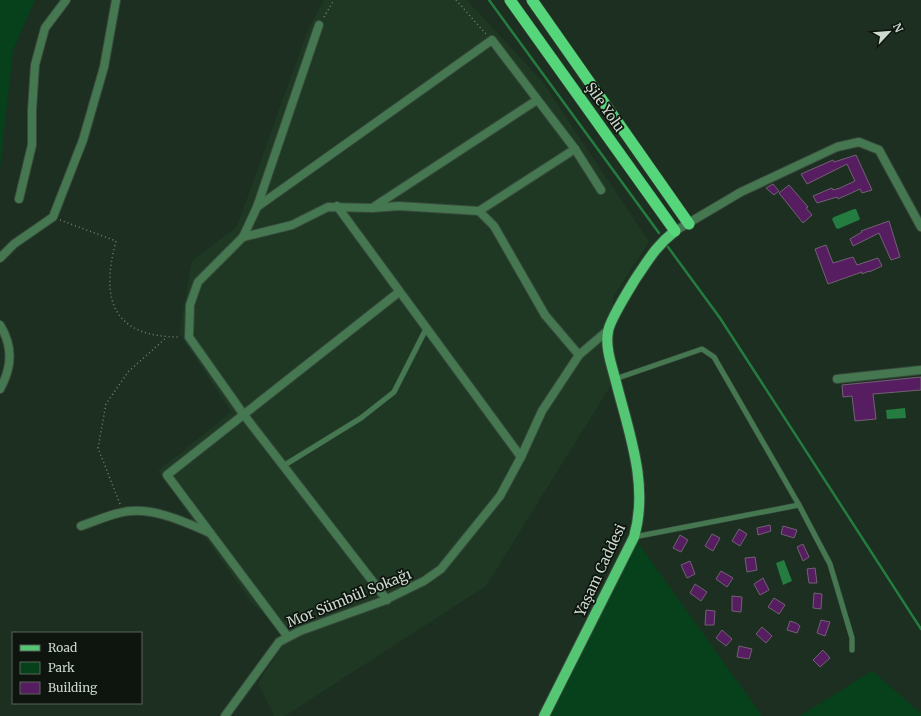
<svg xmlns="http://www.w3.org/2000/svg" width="921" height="716" font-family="Merriweather,serif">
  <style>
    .built { fill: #1e3824; fill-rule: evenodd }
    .green { fill: #06411b }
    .water { fill: #247c40 }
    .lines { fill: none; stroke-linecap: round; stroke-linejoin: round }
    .stream { stroke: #247c40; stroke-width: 2.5 }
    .building { fill: #561e61; stroke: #726175 }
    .service-casing { stroke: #384a3c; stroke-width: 6 }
    .minor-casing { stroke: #384a3c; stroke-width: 10 }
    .primary-casing { stroke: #384a3c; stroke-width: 12 }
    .trunk-casing { stroke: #384a3c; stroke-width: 12 }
    .path { stroke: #738376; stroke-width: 1.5; stroke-dasharray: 1 3; stroke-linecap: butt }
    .service { stroke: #457851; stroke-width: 5 }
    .minor { stroke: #457851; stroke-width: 8 }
    .primary { stroke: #54c674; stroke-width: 10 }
    .trunk { stroke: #56d67a; stroke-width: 11 }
    .labels { text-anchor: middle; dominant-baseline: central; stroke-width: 3.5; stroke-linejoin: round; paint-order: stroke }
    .street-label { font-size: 14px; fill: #cdd9ce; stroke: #0d150e }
  </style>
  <rect width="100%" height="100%" fill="#1c2f20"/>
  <!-- built -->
  <path class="built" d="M324,0H467L542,81L649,242L614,296L607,331L615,379L486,586L285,716H274L258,683L288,637L250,601L158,471L231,412L179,333L192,261L237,226L309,27ZM439,566L441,569L387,600V598Z"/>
  <!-- green -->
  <g class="green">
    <polygon points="0,0 35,0 13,50 0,169"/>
    <polygon points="634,537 762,716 543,716"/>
    <polygon points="872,671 921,713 921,716 800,716"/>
  </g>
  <!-- water -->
  <g class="water">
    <polygon points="854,209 856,209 860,219 859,220 838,229 836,228 832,219 834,217"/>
    <polygon points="905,408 906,418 887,419 886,410"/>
    <polygon points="784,560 792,581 783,585 776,563"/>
  </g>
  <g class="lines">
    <!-- stream -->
    <g class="stream">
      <polyline points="489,0 659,233"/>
      <polyline points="668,247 720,318 921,629"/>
    </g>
  </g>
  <!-- building -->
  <g class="building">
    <polygon points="856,155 872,190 862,193 860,189 838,199 837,197 817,203 813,196 832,188 833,190 840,188 855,181 847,164 807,184 801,174 833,160 834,162"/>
    <polygon points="773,184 779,191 774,195 766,188"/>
    <polygon points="789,185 808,207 806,208 812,215 803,223 779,193"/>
    <polygon points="889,221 900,257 891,260 879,233 853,246 850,239 862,232 861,231"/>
    <polygon points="826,245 833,263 853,257 857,265 878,258 882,266 869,272 869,271 862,274 862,272 828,284 815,249"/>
    <polygon points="921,377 921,390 873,394 876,419 855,421 852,396 843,397 842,385"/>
    <polygon points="770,525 771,531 758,535 757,528"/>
    <polygon points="783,526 797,530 794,538 781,534"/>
    <polygon points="739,529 747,534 740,546 732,541"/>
    <polygon points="712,534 720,538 713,551 705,546"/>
    <polygon points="680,535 688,540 681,552 673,548"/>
    <polygon points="803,544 809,557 803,561 797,547"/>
    <polygon points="755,557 757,570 747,572 745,558"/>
    <polygon points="690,561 695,574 687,578 681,565"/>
    <polygon points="815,568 817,583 809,583 807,569"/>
    <polygon points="721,571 733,578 727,587 716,579"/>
    <polygon points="763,578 769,590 760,595 754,584"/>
    <polygon points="695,584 707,592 701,601 690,593"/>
    <polygon points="814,593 822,594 821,609 813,608"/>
    <polygon points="732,596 742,597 741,612 732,611"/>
    <polygon points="774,598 785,605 779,614 768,607"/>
    <polygon points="706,610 715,611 714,625 705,625"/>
    <polygon points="821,620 830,622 825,636 817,633"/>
    <polygon points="790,621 796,623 800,626 797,633 787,630"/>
    <polygon points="762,627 772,636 766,643 756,634"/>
    <polygon points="722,630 732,639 726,646 716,638"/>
    <polygon points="739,646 752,649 749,659 737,657"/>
    <polygon points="823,650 830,658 820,667 813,660"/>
  </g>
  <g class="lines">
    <defs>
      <g id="service">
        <polyline points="615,379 702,349 714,357 799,505 830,564 852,638 852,650"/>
        <polyline points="283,466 361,418 394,392 426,329"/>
        <polyline points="634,537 799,505"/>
      </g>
      <g id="minor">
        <polyline points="19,199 32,145 32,110 35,65 45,28 66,0"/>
        <polyline points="337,206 521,457"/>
        <polyline points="257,207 319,25"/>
        <polyline points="372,208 537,100"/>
        <polyline points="479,211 575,149"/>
        <polyline points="675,231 741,192 837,147 859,142 879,150 921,227"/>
        <polyline points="243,237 292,225 328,207 373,208 399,206 479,211 494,226 545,315 579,355"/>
        <polyline points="0,258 14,244 53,217 83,140 104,67 116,0"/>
        <path d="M0,325C13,346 12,368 0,389"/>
        <polyline points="837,379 921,370"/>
        <path d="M81,526C93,522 106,516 119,513C149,505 183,521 210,533"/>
        <polyline points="387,600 244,415 189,337 190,305 198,282 243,237 257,207 492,40 575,149 601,190"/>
        <polyline points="288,637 167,475 399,292"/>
        <polyline points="225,716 279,642 300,631 383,601 424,581 441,569 500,496 521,457 542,411 579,355 607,331"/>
      </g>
      <path id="primary" d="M544,716L634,537C649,485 629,433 616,382C612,366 605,348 608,332C609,321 630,288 636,278C649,259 656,246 675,231"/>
      <g id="trunk">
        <polyline points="510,0 675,231"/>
        <polyline points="532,0 689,224"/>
      </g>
    </defs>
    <!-- service casing -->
    <use href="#service" class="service-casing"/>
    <!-- minor casing -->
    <use href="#minor" class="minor-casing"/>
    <!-- primary casing -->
    <use href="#primary" class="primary-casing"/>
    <!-- trunk casing -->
    <use href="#trunk" class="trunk-casing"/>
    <!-- path -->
    <g class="path">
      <polyline points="456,0 486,34"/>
      <polyline points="324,17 334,0"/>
      <path d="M60,220L116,241C100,301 113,337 180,337"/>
      <polyline points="120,504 98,448 106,404 128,372 167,337"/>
    </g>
    <!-- service -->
    <use href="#service" class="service"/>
    <!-- minor -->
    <use href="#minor" class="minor"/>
    <!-- primary -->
    <use href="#primary" class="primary"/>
    <!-- trunk -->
    <use href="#trunk" class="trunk"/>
  </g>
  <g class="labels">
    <!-- street labels -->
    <g class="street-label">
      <text transform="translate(605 107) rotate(55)">Şile Yolu</text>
      <text transform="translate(600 570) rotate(-65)">Yaşam Caddesi</text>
      <text transform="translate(349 598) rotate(-22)">Mor Sümbül Sokağı</text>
    </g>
  </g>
  <!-- legend -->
  <rect x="12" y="632" width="130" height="72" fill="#0d150e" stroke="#5a635b"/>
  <rect x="20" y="645" width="20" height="6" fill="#54c674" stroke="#5a635b"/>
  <text x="48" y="652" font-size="12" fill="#cdd9ce">Road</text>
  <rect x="20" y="662" width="20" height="12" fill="#06411b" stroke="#5a635b"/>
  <text x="48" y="672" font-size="12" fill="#cdd9ce">Park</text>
  <rect x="20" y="682" width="20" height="12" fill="#561e61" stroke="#5a635b"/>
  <text x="48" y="692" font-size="12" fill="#cdd9ce">Building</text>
  <!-- north arrow -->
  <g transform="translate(889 32) rotate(64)" stroke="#0d150e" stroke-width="3" paint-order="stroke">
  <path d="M0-3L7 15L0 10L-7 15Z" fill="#cdd9ce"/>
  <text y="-6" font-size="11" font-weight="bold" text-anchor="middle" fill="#cdd9ce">N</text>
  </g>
</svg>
